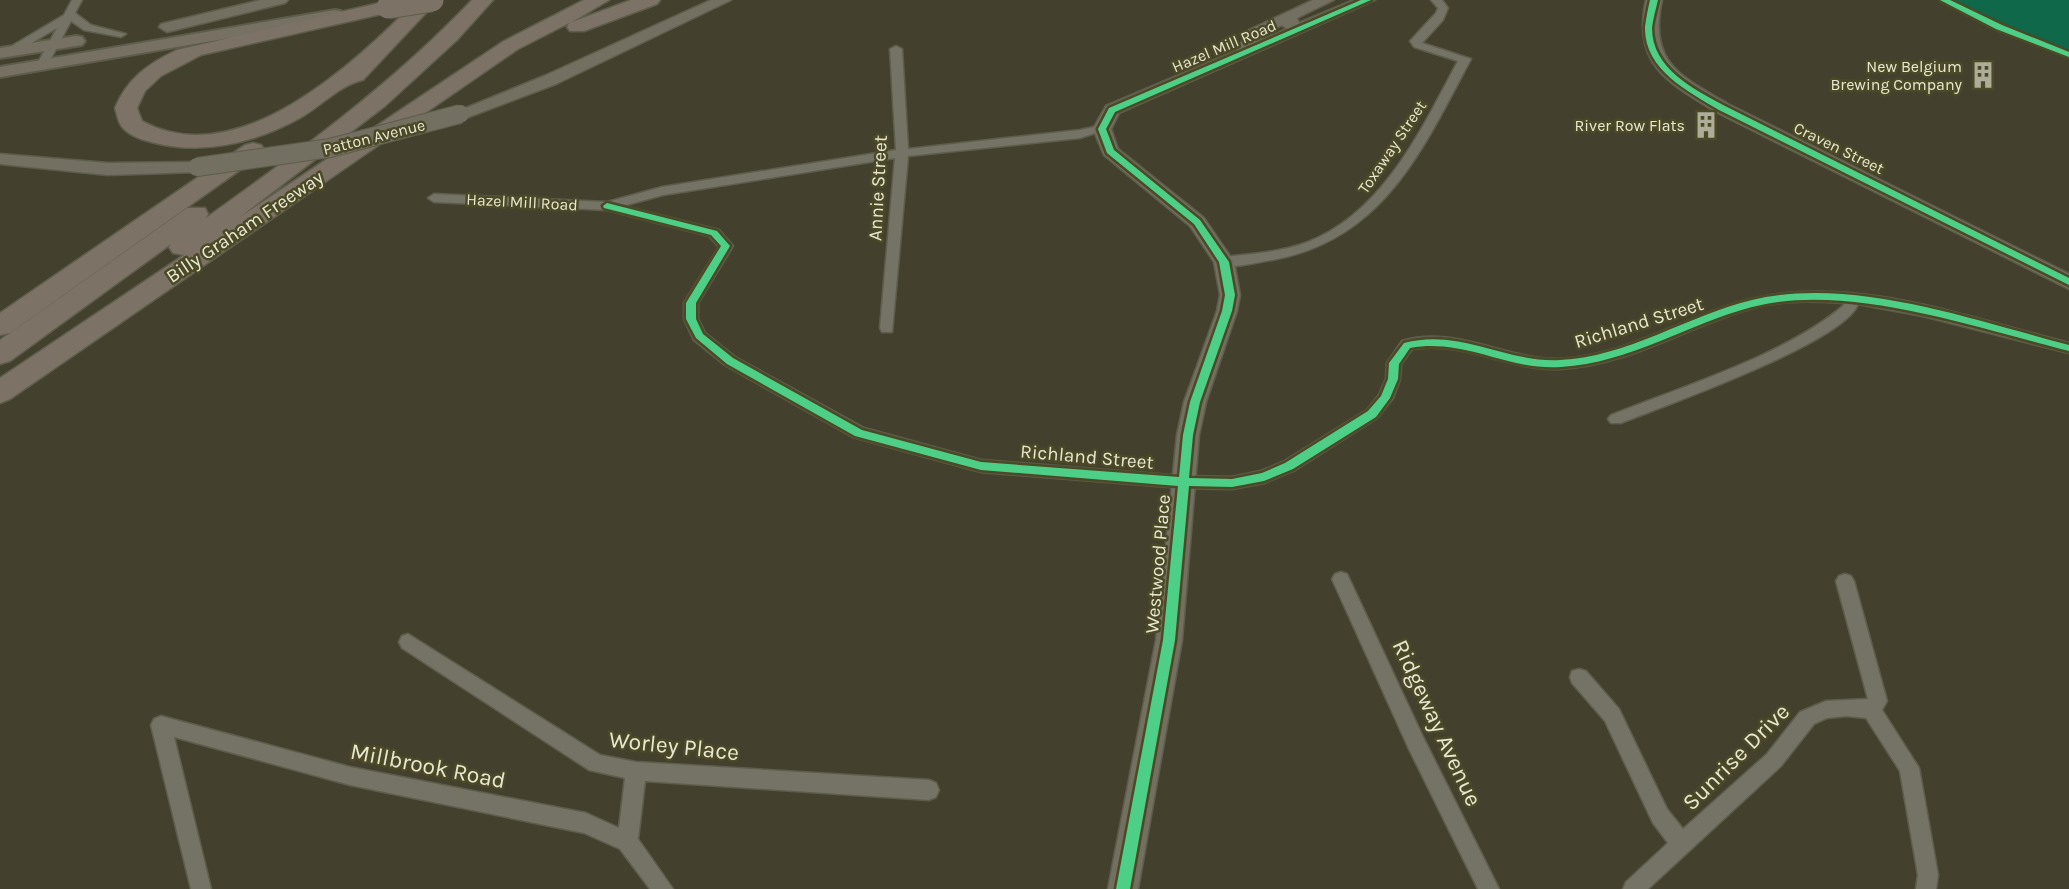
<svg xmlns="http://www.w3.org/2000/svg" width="2069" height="889" font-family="Karla,sans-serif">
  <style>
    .water { fill: #10684a }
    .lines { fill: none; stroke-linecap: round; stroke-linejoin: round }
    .street-casing { stroke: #5e5d4c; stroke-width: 3 }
    .secondary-casing { stroke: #5e5d4c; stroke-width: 3 }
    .primary-casing { stroke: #5e5d4c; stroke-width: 4 }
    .highway-casing { stroke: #5e5d4c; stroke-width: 3 }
    .street { fill: #747365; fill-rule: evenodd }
    .secondary { fill: #736f61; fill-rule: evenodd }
    .primary { fill: #777163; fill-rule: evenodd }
    .highway { fill: #7c7265; fill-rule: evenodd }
    .secondary-bridge-casing { stroke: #5e5d4c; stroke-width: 20; stroke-linecap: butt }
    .highway-bridge-casing { stroke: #5e5d4c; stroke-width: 25; stroke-linecap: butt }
    .secondary-bridge { stroke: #736f61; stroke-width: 18 }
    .highway-bridge { stroke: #7c7265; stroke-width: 23 }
    .cycleway-casing { stroke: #4b4926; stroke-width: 5 }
    .cycleway { fill: #4dcf88; fill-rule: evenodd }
    .labels { text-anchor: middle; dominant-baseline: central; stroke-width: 5; stroke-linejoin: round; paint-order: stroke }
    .far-street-label { font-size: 16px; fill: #e8e7d3; stroke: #4b4926 }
    .far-poi-label { font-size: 16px; fill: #e8e7d3; stroke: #4b4926; text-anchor: end }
    .street-label { font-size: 19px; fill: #e8e7d3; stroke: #4b4926 }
    .near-street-label { font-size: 23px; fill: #e8e7d3; stroke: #4b4926 }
  </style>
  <rect width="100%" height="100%" fill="#43412e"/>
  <!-- water -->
  <polygon class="water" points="1953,0 2069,0 2069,53"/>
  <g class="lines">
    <defs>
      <g id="street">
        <polygon points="72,0 82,0 75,13 91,25 126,34 121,37 84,30 71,21 47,66 37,64 57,28 13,54 5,54 5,50 64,15"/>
        <path d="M1431,0H1442L1448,8L1443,20L1422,43L1471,59C1422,150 1384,240 1272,260C1257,262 1235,269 1219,265L1217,262L1219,259L1224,257C1251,254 1282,252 1308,242C1384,212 1422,128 1458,61L1414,47L1410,41L1436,13L1438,8Z"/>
        <path d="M896,46L902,49L908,149L1080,130L1102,125L1108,129L1080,138L908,156L892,332H882L880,328L895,158L663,195L623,206L719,230L733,246L698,303V319L705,333L735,357L864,428L981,460L1183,476L1232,477L1261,471L1283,462L1367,410L1379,395L1386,379L1387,363L1402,341C1456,325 1505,360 1559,359C1627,356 1686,315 1751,299C1853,274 1970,318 2069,343V353L1923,316L1858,304C1845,342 1664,406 1621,423H1611L1608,419L1611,415C1681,387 1788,354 1844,305L1843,303C1813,301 1783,300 1753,308C1687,326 1629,366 1559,369C1508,371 1463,340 1412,349L1401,364L1400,379L1393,398L1377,418L1295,470L1264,483L1232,489L1183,488L981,472L853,437L725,365L694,340L684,319V303L719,247L709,236L607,210L434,202L428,198L434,194L607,202L662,187L896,150L890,49Z"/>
        <polygon points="1341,572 1347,574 1422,735 1499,889 1478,889 1408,747 1332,579 1335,574"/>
        <polygon points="1845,574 1851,576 1854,581 1887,701 1882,710 1919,768 1938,875 1936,889 1916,889 1918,875 1900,771 1866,718 1847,716 1827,718 1814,724 1781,766 1648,889 1623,889 1626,882 1668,843 1653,823 1605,721 1572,683 1570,677 1572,671 1579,669 1586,671 1619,709 1667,809 1683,829 1767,754 1800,712 1826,701 1868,699 1836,581 1839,576"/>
        <polygon points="408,634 600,755 636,762 929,780 936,783 939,790 936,797 929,800 645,781 638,839 673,889 650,889 620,849 584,833 350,785 174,737 211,889 191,889 151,725 154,719 161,716 350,767 586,813 619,828 625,778 589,770 402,648 399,642 402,636"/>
      </g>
      <g id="secondary">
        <polygon points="261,0 288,0 285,3 167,32 159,27 161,24"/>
        <polygon points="711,0 731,0 556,84 466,118 460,119 451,114 544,76"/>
        <path d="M1313,0H1334L1297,18L1299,23L1354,0H1375L1119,113L1111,129L1118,149L1204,218L1234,262L1240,295L1237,311L1206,402L1199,435L1182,640L1138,889H1108L1156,640L1177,435L1184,402L1217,311L1220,295L1214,262L1190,226L1104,155L1093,129L1106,106L1236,51L1249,30ZM1282,25L1287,29L1258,41L1261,36Z"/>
        <path d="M1646,0H1662C1648,62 1680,76 1728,104L2069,274V289L1716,112C1667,82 1632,64 1646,0Z"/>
        <polygon points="0,154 108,163 197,162 206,167 197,172 108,175 0,164"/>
      </g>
      <g id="primary">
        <polygon points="335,10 341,11 341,19 0,77 0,67"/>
        <polygon points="76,36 82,37 85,41 82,45 0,58 0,48"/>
      </g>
      <g id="highway">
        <path d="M417,0H438L363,80C340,85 321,106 300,118C255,143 201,156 151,142C142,140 129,135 123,128C118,123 117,114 115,108C127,79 149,63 177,50L388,1L395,3L398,7L395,11L201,55L161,76L145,91L137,108L142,121C238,174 355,63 417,0Z"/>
        <path d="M472,0H493L457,40L385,106L240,217L504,41L584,0H609L572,22L631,0H660L657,4L584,31H570L567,27L569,23L518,49L10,399L0,403V378L184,255L173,253L169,247L171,244L10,361L0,364V340L187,208H205L208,214L206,218C300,151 392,84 472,0Z"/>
        <polygon points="253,143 261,145 265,150 261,155 10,333 0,335 0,313 245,145"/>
      </g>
    </defs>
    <!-- street casing -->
    <use href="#street" class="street-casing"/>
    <!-- secondary casing -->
    <use href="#secondary" class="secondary-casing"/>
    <!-- primary casing -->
    <use href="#primary" class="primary-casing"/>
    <!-- highway casing -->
    <use href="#highway" class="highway-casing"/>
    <!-- street -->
    <use href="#street" class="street"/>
    <!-- secondary -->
    <use href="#secondary" class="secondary"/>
    <!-- primary -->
    <use href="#primary" class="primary"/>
    <!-- highway -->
    <use href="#highway" class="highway"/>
    <defs>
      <polyline id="secondary-bridge" points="197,167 330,148 460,114"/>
      <polyline id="highway-bridge" points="388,7 432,0"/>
    </defs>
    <!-- secondary-bridge casing -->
    <use href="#secondary-bridge" class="secondary-bridge-casing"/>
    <!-- highway-bridge casing -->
    <use href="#highway-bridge" class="highway-bridge-casing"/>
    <!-- secondary-bridge -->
    <use href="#secondary-bridge" class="secondary-bridge"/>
    <!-- highway-bridge -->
    <use href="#highway-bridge" class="highway-bridge"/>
    <defs>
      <g id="cycleway">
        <path d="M1361,0H1371L1115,112L1106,129L1114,150L1200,220L1229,262L1235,295L1232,311L1200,402L1193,435L1189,478L1232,479L1262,473L1285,463L1368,411L1381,396L1388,379L1389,363L1404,343C1460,328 1505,363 1560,360C1628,357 1686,316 1752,300C1852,276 1972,320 2069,345V351C1976,328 1847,282 1752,307C1687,324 1630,363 1561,367C1508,371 1465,338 1410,348L1399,364L1398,379L1390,398L1376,417L1293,469L1264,481L1232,487L1189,486L1175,640L1130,889H1116L1163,640L1178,486L981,470L855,436L727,364L696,338L686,319V303L721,246L711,235L604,208L603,206L607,203L717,231L730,246L696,303V319L703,334L733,358L862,430L981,462L1179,477L1183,435L1190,402L1222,311L1225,295L1219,262L1194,224L1107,153L1098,129L1109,108Z"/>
        <path d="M1650,0H1658C1656,9 1653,18 1652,28C1652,69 1694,89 1725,106L2069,278V285L1719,110C1688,91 1644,70 1645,27C1646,18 1648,9 1650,0Z"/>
        <polygon points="1940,0 1950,0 2002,25 2069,52 2069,57 1996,29"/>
      </g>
    </defs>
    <!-- cycleway casing -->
    <use href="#cycleway" class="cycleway-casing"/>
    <!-- cycleway -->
    <use href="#cycleway" class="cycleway"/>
  </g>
  <!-- icons -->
  <defs>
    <symbol id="building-bare" viewBox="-9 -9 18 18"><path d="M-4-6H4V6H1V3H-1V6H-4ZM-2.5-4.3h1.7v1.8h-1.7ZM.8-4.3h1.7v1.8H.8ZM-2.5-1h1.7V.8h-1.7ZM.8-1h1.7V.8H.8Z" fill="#aead99" stroke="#4b4926" stroke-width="2.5" paint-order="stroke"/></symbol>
  </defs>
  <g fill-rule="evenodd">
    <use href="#building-bare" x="1964" y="56" width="38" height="38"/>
    <use href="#building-bare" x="1687" y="106" width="38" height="38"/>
  </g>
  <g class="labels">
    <!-- far-street labels -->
    <g class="far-street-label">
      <text transform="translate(1224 46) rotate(-23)">Hazel Mill Road</text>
      <text transform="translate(374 137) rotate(-14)">Patton Avenue</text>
      <text transform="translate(1392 147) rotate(-56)">Toxaway Street</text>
      <text transform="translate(1839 148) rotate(26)">Craven Street</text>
      <text transform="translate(522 202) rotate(3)">Hazel Mill Road</text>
    </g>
    <!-- far-poi labels -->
    <g class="far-poi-label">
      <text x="1962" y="66">New Belgium<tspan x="1962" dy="18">Brewing Company</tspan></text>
      <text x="1685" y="125">River Row Flats</text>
    </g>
    <!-- street labels -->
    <g class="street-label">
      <text transform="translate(878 188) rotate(-87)">Annie Street</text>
      <text transform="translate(245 227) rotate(-34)">Billy Graham Freeway</text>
      <text transform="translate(1639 323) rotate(-17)">Richland Street</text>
      <text transform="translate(1087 457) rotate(5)">Richland Street</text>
      <text transform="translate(1158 564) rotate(-85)">Westwood Place</text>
    </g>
    <!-- near-street labels -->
    <g class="near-street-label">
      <text transform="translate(1437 723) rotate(65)">Ridgeway Avenue</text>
      <text transform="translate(674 746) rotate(6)">Worley Place</text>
      <text transform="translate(1736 757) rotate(-45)">Sunrise Drive</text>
      <text transform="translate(428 766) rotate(11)">Millbrook Road</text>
    </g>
  </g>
</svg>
